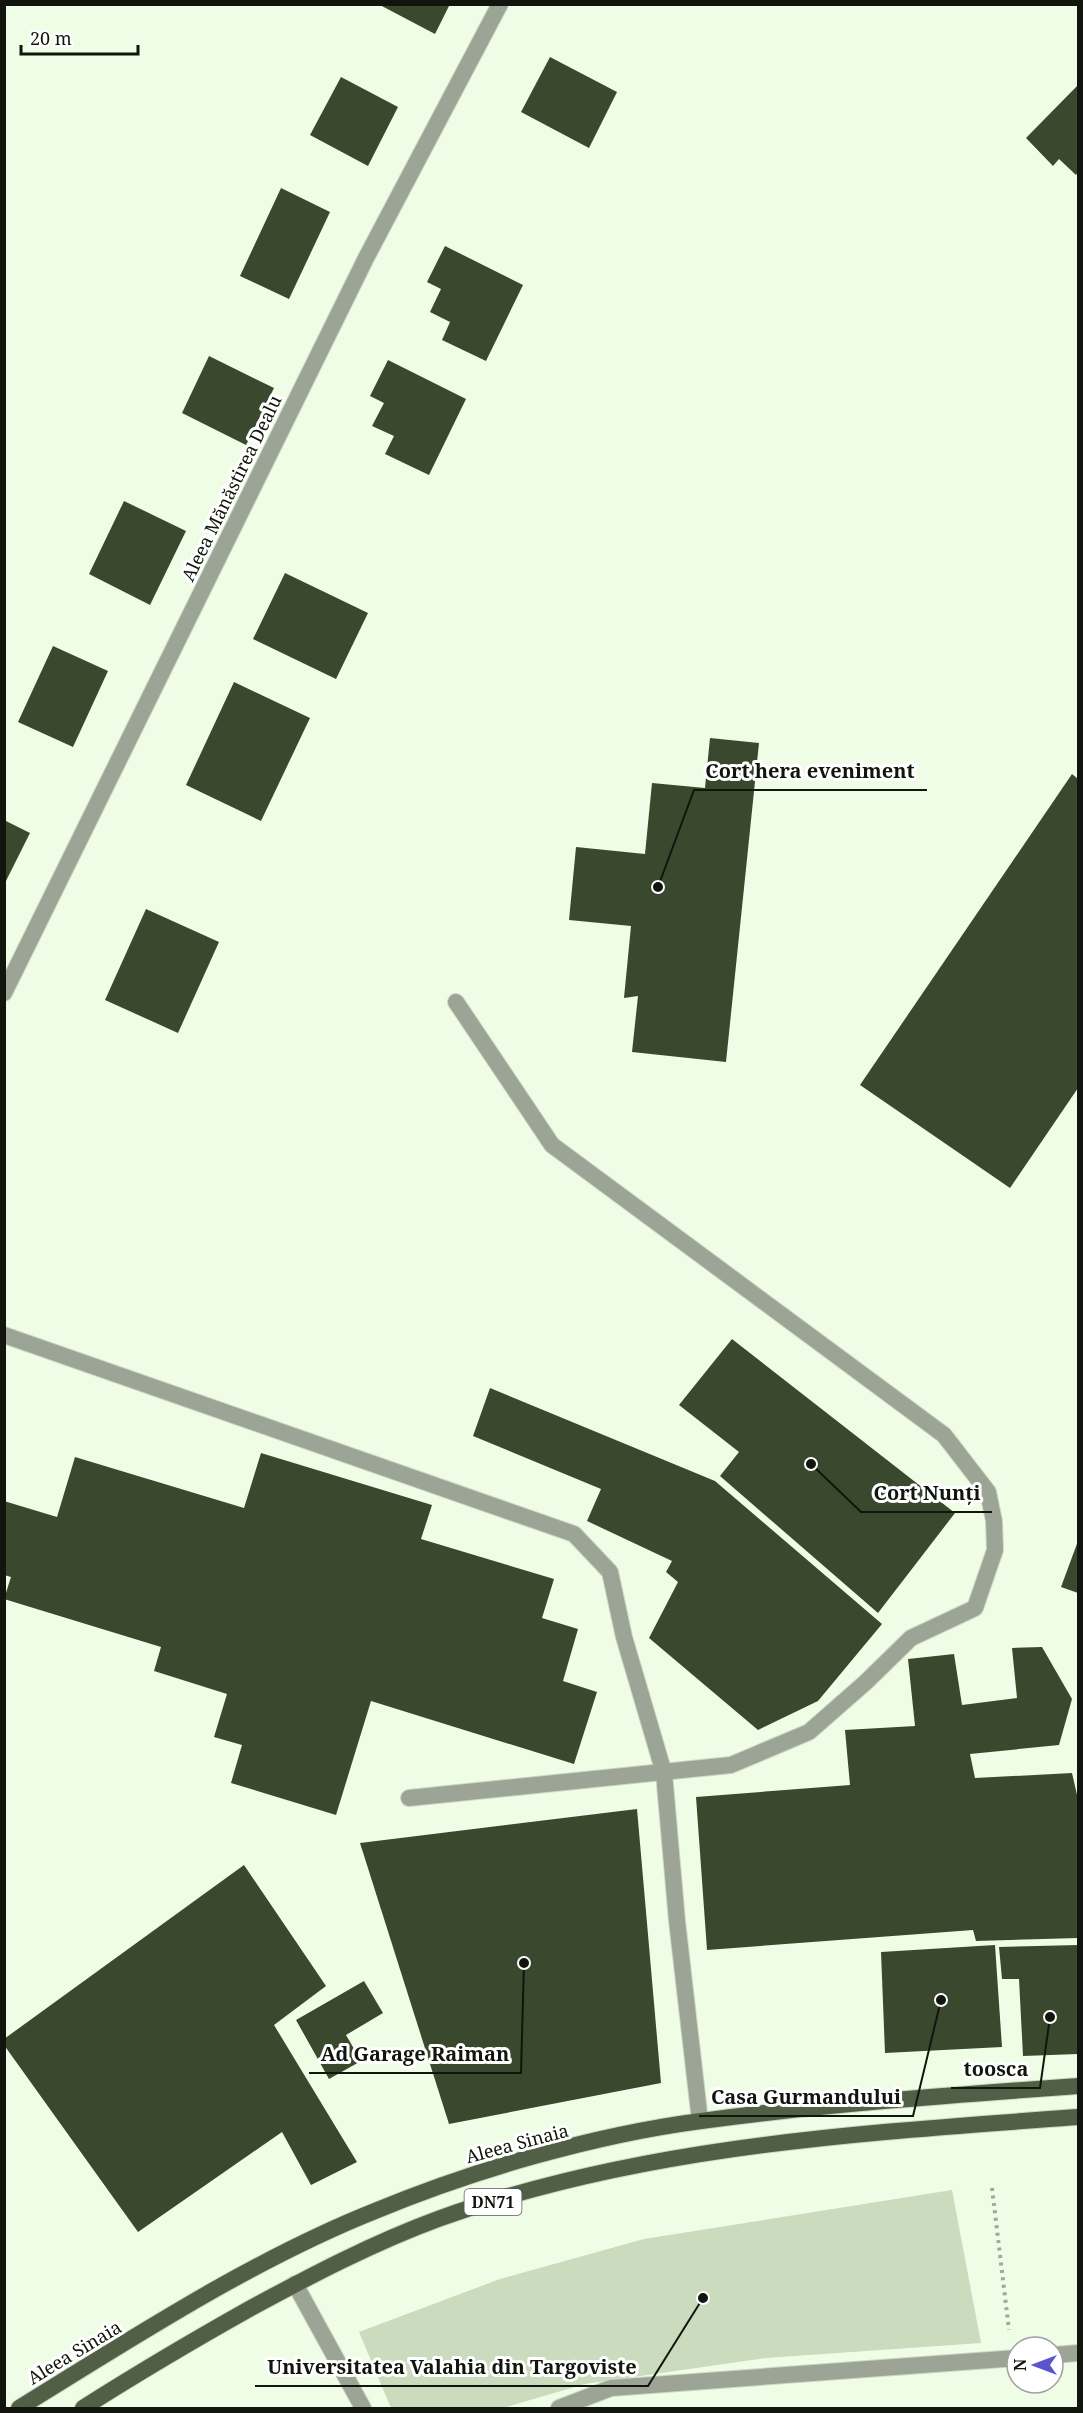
<svg xmlns="http://www.w3.org/2000/svg" width="1083" height="2413" font-family="'Noto Serif',serif">
  <style>
    .green { fill: #cadbbe }
    .building { fill: #3a492d }
    .lines { fill: none; stroke-linecap: round; stroke-linejoin: round }
    .service-casing { stroke: #ccd8c3; stroke-width: 18 }
    .minor-casing { stroke: #ccd8c3; stroke-width: 18 }
    .primary-casing { stroke: #ccd8c3; stroke-width: 18 }
    .path { stroke: #a0a998; stroke-width: 4; stroke-dasharray: 3 4.5; stroke-linecap: butt }
    .service { stroke: #9ca495; stroke-width: 16 }
    .minor { stroke: #9ca495; stroke-width: 16 }
    .primary { stroke: #515f46; stroke-width: 16 }
    .labels { text-anchor: middle; dominant-baseline: central; stroke-width: 6; stroke-linejoin: round; paint-order: stroke }
    .shield { fill: #fff; stroke: #585b56; stroke-width: 1.5 }
    .shield-label { font-size: 16px; font-weight: bold; fill: #11150d }
    .street-label { font-size: 18px; fill: #11150d; stroke: #fff }
    .leader { fill: none; stroke: #11150d; stroke-width: 2 }
    .callout-dot { fill: #11150d; stroke: #fff; stroke-width: 2 }
    .callout-label { font-size: 20px; text-anchor: middle; font-weight: bold; fill: #11150d; stroke: #fff; stroke-width: 6; stroke-linejoin: round; paint-order: stroke }
  </style>
  <rect width="100%" height="100%" fill="#f0fde6"/>
  <!-- green -->
  <polygon class="green" points="952,2190 981,2343 766,2358 585,2384 503,2408 391,2408 359,2332 500,2279 644,2239"/>
  <!-- building -->
  <g class="building">
    <polygon points="378,4 450,4 435,34"/>
    <polygon points="550,57 617,92 589,148 521,112"/>
    <polygon points="341,77 398,107 368,166 310,135"/>
    <polygon points="1078,85 1078,172 1076,175 1059,159 1053,166 1026,138"/>
    <polygon points="281,188 330,212 289,299 240,276"/>
    <polygon points="445,246 523,285 486,361 442,340 450,322 430,312 441,289 427,282"/>
    <polygon points="209,356 274,388 246,445 182,413"/>
    <polygon points="388,360 466,399 429,475 385,454 394,436 372,426 384,403 370,396"/>
    <polygon points="124,501 186,531 150,605 89,574"/>
    <polygon points="285,573 368,613 336,679 253,639"/>
    <polygon points="53,646 108,671 73,747 18,722"/>
    <polygon points="234,682 310,718 261,821 186,785"/>
    <polygon points="710,738 759,743 726,1062 632,1052 638,996 624,998 631,926 569,920 576,847 645,854 652,783 705,788"/>
    <polygon points="1072,774 1078,779 1078,1088 1010,1188 860,1085"/>
    <polygon points="4,820 30,833 4,885"/>
    <polygon points="146,909 219,942 178,1033 105,1000"/>
    <polygon points="732,1339 955,1513 878,1613 720,1476 739,1452 679,1405"/>
    <polygon points="490,1388 715,1481 882,1624 818,1701 758,1730 649,1638 678,1582 666,1572 672,1561 587,1521 601,1489 473,1436"/>
    <polygon points="261,1453 432,1505 421,1539 554,1579 542,1618 578,1629 563,1681 597,1692 574,1764 371,1701 336,1815 231,1783 242,1745 214,1737 227,1694 154,1671 161,1647 4,1599 11,1577 4,1575 4,1501 57,1517 75,1457 244,1508"/>
    <polygon points="1078,1541 1078,1593 1061,1587"/>
    <polygon points="1042,1647 1072,1699 1059,1745 970,1754 975,1778 1072,1773 1078,1799 1078,1938 976,1941 973,1930 707,1950 696,1797 850,1785 845,1730 915,1726 908,1659 954,1654 962,1705 1017,1698 1012,1648"/>
    <polygon points="637,1809 661,2083 449,2124 360,1843"/>
    <polygon points="244,1865 326,1986 274,2025 357,2162 311,2185 282,2132 138,2232 4,2045 4,2039"/>
    <polygon points="995,1945 1002,2047 885,2053 881,1952"/>
    <polygon points="1078,1945 1078,2054 1023,2056 1019,1979 1002,1979 999,1947"/>
    <polygon points="364,1981 383,2013 346,2035 361,2061 329,2079 296,2020"/>
  </g>
  <g class="lines">
    <defs>
      <g id="service">
        <polyline points="4,1335 574,1534 610,1572 624,1637 664,1773 677,1921 700,2121"/>
        <polyline points="409,1798 731,1765 809,1732 866,1682 911,1638 975,1608 995,1550 994,1521 988,1492 944,1435 552,1145 456,1002"/>
        <polyline points="295,2284 363,2408"/>
        <polyline points="1053,2355 1078,2353"/>
        <polyline points="559,2408 611,2388 1017,2358"/>
      </g>
      <polyline id="minor" points="4,993 366,258 500,4"/>
      <g id="primary">
        <path d="M19,2408C131,2339 252,2260 375,2211C474,2170 594,2135 701,2121C826,2104 953,2095 1078,2086"/>
        <path d="M83,2408C138,2373 194,2340 251,2308C312,2275 373,2243 438,2219C643,2145 863,2133 1078,2117"/>
      </g>
    </defs>
    <!-- service casing -->
    <use href="#service" class="service-casing"/>
    <!-- minor casing -->
    <use href="#minor" class="minor-casing"/>
    <!-- primary casing -->
    <use href="#primary" class="primary-casing"/>
    <!-- path -->
    <polyline class="path" points="992,2188 1009,2330"/>
    <!-- service -->
    <use href="#service" class="service"/>
    <!-- minor -->
    <use href="#minor" class="minor"/>
    <!-- primary -->
    <use href="#primary" class="primary"/>
  </g>
  <g class="labels">
    <!-- shield labels -->
    <rect class="shield" x="464.5" y="2189" width="57" height="26" rx="4.5"/>
    <g class="shield-label">
      <text x="493" y="2202">DN71</text>
    </g>
    <!-- street labels -->
    <g class="street-label">
      <text transform="translate(231 488) rotate(-64)">Aleea Mănăstirea Dealu</text>
      <text transform="translate(517 2143) rotate(-15)">Aleea Sinaia</text>
      <text transform="translate(74 2352) rotate(-31)">Aleea Sinaia</text>
    </g>
  </g>
  <!-- callouts -->
  <path class="leader" d="M658 887L694 790H927M811 1464L861 1512H992M524 1963L521 2073H309M1050 2017L1040 2088H951M941 2000L913 2116H699M703 2298L648 2386H255"/>
  <g class="callout-dot">
    <circle cx="658" cy="887" r="6"/>
    <circle cx="811" cy="1464" r="6"/>
    <circle cx="524" cy="1963" r="6"/>
    <circle cx="1050" cy="2017" r="6"/>
    <circle cx="941" cy="2000" r="6"/>
    <circle cx="703" cy="2298" r="6"/>
  </g>
  <g class="callout-label">
    <text x="810" y="778">Cort hera eveniment</text>
    <text x="927" y="1500">Cort Nunți</text>
    <text x="415" y="2061">Ad Garage Raiman</text>
    <text x="996" y="2076">toosca</text>
    <text x="806" y="2104">Casa Gurmandului</text>
    <text x="452" y="2374">Universitatea Valahia din Targoviste</text>
  </g>
  <!-- border -->
  <rect width="1083" height="2413" fill="none" stroke="#11150d" stroke-width="12"/>
  <!-- north arrow -->
  <g transform="translate(1035 2365) rotate(270)"><circle r="28" fill="#ffffff" stroke="#a0a19e" stroke-width="1.5"/>
  <path d="M0-4.5L10 22L0 15L-10 22Z" fill="#5c54cc"/>
  <text y="-9" font-size="16" font-weight="bold" text-anchor="middle" fill="#11150d">N</text>
  </g>
  <!-- scale -->
  <path d="M21 45v9h117v-9" fill="none" stroke="#11150d" stroke-width="3"/>
  <text x="30" y="45" font-size="18" fill="#11150d" stroke="#ffffff" stroke-width="4.5" paint-order="stroke">20 m</text>
</svg>
